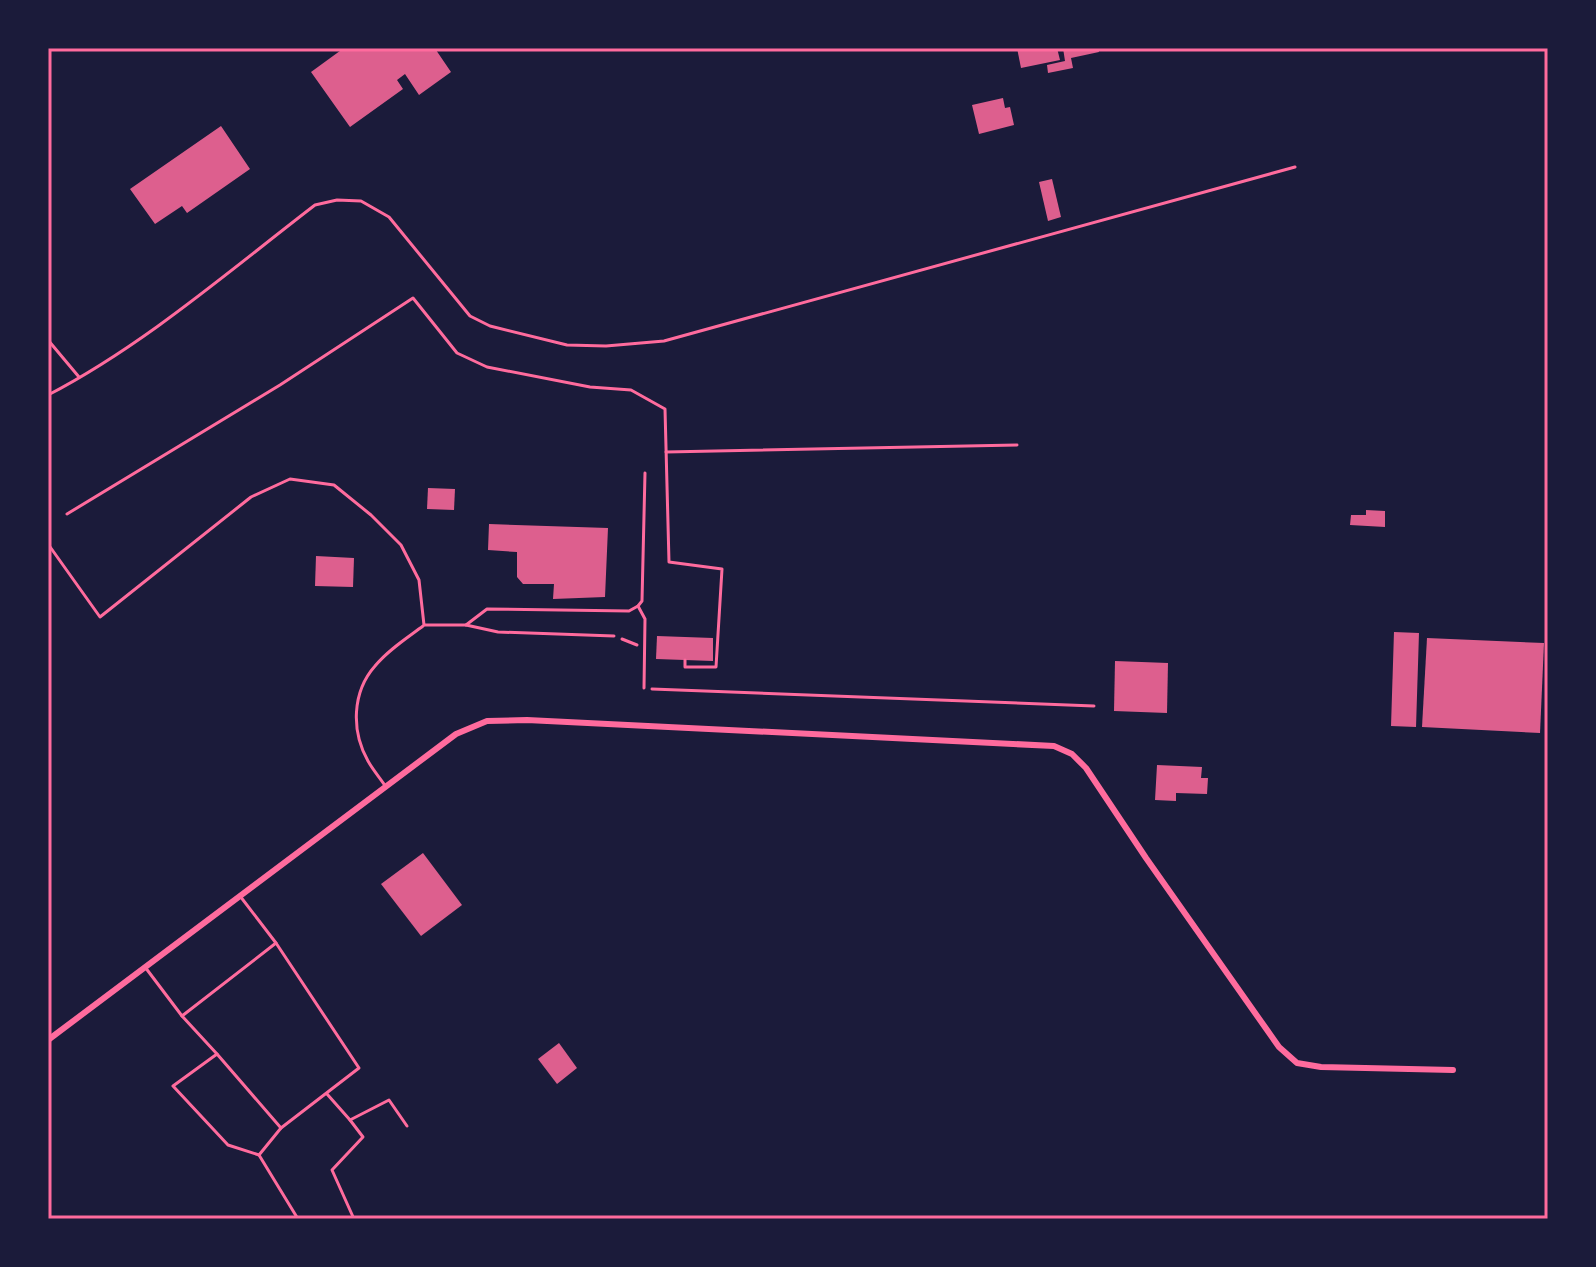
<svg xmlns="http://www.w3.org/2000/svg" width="1596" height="1267" font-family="'Open Sans',sans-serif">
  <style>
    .building { fill: #dd5f8e }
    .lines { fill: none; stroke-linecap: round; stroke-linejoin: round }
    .path { stroke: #ff6b9d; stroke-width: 3 }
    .service { stroke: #ff6b9d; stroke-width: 3 }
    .minor { stroke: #ff6b9d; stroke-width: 6 }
    .neatline { fill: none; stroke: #ff6b9d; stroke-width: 3 }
  </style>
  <rect width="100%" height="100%" fill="#1b1b3a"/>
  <!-- building -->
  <g class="building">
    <polygon points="344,48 438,48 436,50 451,72 419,95 405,74 397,80 403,89 350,127 311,72"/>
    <polygon points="1017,48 1057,48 1060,60 1021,68"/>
    <polygon points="1063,48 1098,48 1099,52 1071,58 1073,68 1048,73 1047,65 1065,61"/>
    <polygon points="1003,98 1005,108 1010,107 1014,125 979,134 972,105"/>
    <polygon points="221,126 250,169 187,213 182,206 155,224 130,189"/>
    <polygon points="1052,179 1061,217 1048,221 1039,182"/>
    <polygon points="428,488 455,489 454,510 427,509"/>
    <polygon points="1366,510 1385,511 1385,527 1350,525 1351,515 1366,515"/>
    <polygon points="489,524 608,528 605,597 553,599 554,584 523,584 517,577 517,552 488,550"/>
    <polygon points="316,556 354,558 353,587 315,586"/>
    <polygon points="1394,632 1419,633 1416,727 1391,726"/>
    <polygon points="657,636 713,638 713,661 656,659"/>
    <polygon points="1427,638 1544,643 1540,733 1422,727"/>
    <polygon points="1115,661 1168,663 1167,713 1114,711"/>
    <polygon points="1157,765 1202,767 1201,778 1208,778 1207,794 1176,793 1176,801 1155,800"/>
    <polygon points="423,853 462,905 421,936 381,884"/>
    <polygon points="559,1043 577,1068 557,1084 538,1059"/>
  </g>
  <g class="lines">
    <!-- path -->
    <g class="path">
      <polyline points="666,452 1017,445"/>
      <polyline points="67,514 280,385 413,298 457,353 487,367 590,387 631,390 665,409 669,562 722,569 716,667 685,667 685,660"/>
      <polyline points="622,639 637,645"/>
      <polyline points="652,689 1094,706"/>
    </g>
    <!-- service -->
    <g class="service">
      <polyline points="48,340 79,377"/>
      <path d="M48,395C144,345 229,271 315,205L337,200L361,201L389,217L470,316L490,326L567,345L606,346L664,341L1295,167"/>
      <polyline points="48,544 100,617 251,497 290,479 334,485 371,515 401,545 419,580 424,625 466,625 498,632 614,636"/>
      <polyline points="638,606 645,619 644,688"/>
      <polyline points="466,625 487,609 629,611 638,606 642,601 645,473"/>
      <path d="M386,787C380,778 373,770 368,761C351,731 352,692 375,666C388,650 407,638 423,626"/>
      <polyline points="276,943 359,1068 281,1128 217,1054 173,1086 228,1145 259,1155 298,1219"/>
      <polyline points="145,967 182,1016 276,943 240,896"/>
      <polyline points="182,1016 217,1054"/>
      <polyline points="327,1094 350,1120 363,1137 332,1170 354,1219"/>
      <polyline points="350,1120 389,1100 407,1126"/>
      <polyline points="259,1155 281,1128"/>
    </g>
    <!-- minor -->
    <polyline class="minor" points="48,1040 456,734 487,721 527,720 1054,746 1072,754 1086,768 1146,858 1279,1047 1297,1063 1321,1067 1453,1070"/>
  </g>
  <!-- border -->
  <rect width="1596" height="1267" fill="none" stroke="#1b1b3a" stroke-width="100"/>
  <rect x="50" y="50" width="1496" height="1167" class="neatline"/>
</svg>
